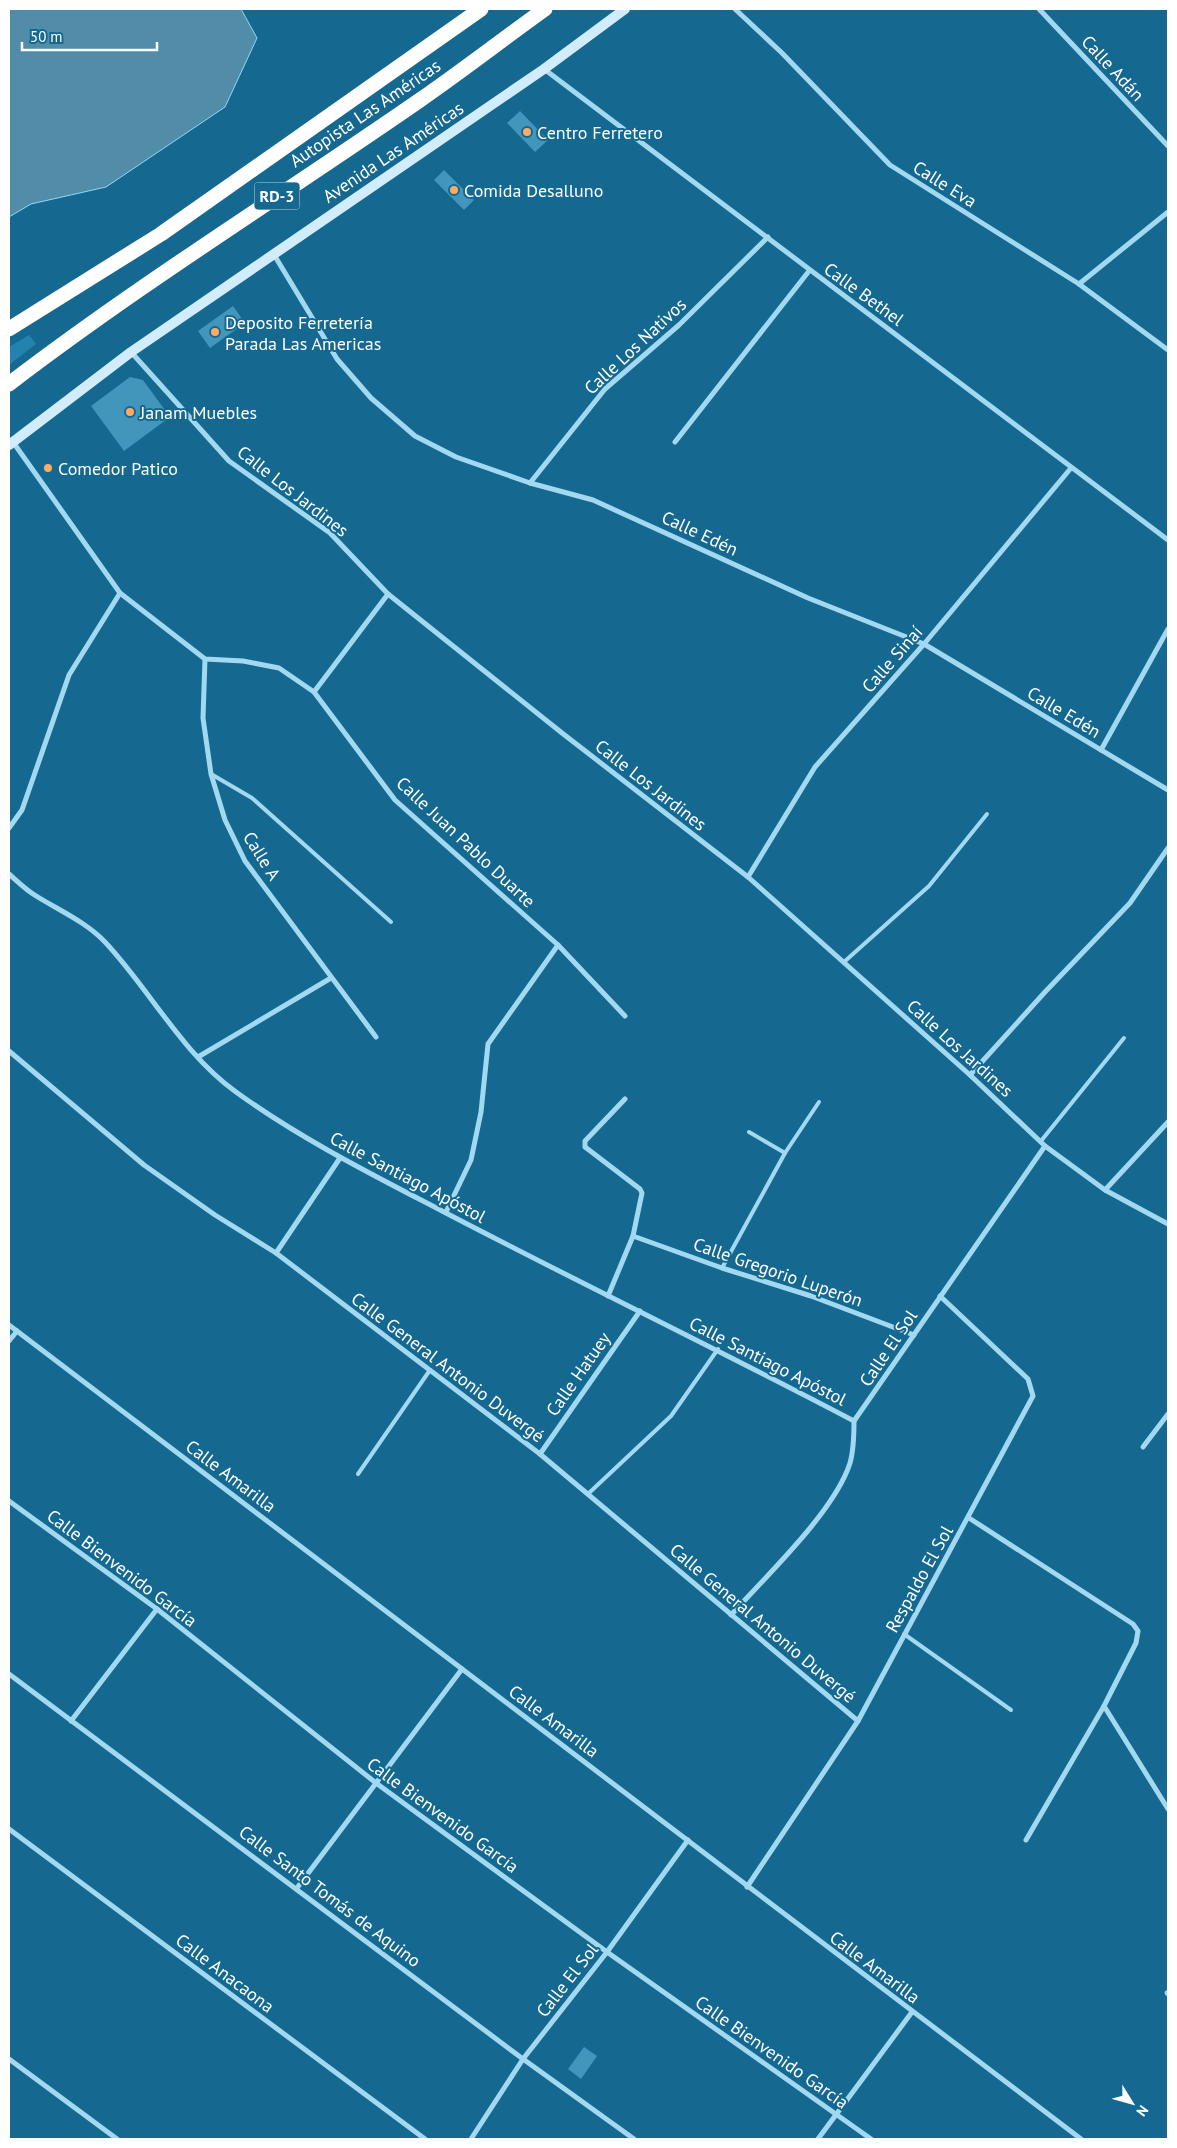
<svg xmlns="http://www.w3.org/2000/svg" width="1177" height="2148" font-family="'PT Sans',sans-serif">
  <style>
    .green { fill: #2483ae }
    .water { fill: #518da8; stroke: #94d7f4 }
    .building { fill: #4295bb }
    .lines { fill: none; stroke-linecap: round; stroke-linejoin: round }
    .lane { stroke: #a2d9f1; stroke-width: 4 }
    .street { stroke: #a2d9f1; stroke-width: 5 }
    .secondary { stroke: #d1edfc; stroke-width: 10 }
    .highway { stroke: #fff; stroke-width: 15 }
    .poi-dot { fill: #ffac62; stroke: #156991; stroke-width: 2 }
    .labels { text-anchor: middle; dominant-baseline: central; stroke-width: 4; stroke-linejoin: round; paint-order: stroke }
    .shield { fill: #156991; stroke: #b9d2de; stroke-width: 1 }
    .shield-label { font-size: 16px; font-weight: bold; fill: #fff }
    .street-label { font-size: 18px; fill: #fff; stroke: #156991 }
    .poi-label { font-size: 18px; fill: #fff; stroke: #156991; text-anchor: start }
  </style>
  <rect width="100%" height="100%" fill="#156991"/>
  <!-- green -->
  <polygon class="green" points="29,335 36,344 9,365 9,347"/>
  <!-- water -->
  <polygon class="water" points="9,9 241,9 257,38 225,107 106,187 31,204 9,217"/>
  <!-- building -->
  <g class="building">
    <polygon points="520,111 548,140 535,152 507,123"/>
    <polygon points="444,170 474,200 464,210 434,180"/>
    <polygon points="233,306 245,323 210,348 198,331"/>
    <polygon points="130,377 143,380 170,417 124,451 91,406"/>
    <polygon points="584,2047 597,2056 581,2079 568,2069"/>
  </g>
  <g class="lines">
    <!-- lane -->
    <g class="lane">
      <polyline points="211,774 252,798 391,922"/>
      <polyline points="844,962 929,886 987,814"/>
      <polyline points="749,1132 785,1153"/>
      <polyline points="1041,1141 1124,1038"/>
      <polyline points="722,1268 785,1153 819,1102"/>
      <polyline points="358,1474 430,1370"/>
      <polyline points="589,1493 671,1416 718,1349"/>
      <polyline points="904,1634 1011,1710"/>
    </g>
    <!-- street -->
    <g class="street">
      <polyline points="735,9 782,53 890,165 1079,284 1168,350"/>
      <polyline points="1039,9 1168,146"/>
      <polyline points="544,69 1168,540"/>
      <polyline points="273,253 337,359 371,398 415,436 456,457 530,483 593,500 808,598 924,644 1168,790"/>
      <polyline points="1079,284 1168,212"/>
      <polyline points="131,352 229,461 330,533 388,594 562,733 748,877 970,1075 1045,1146 1105,1190 1168,1224"/>
      <polyline points="13,442 120,593 205,659 243,661 279,668 314,692 395,800 558,945 625,1016"/>
      <polyline points="675,442 809,271"/>
      <polyline points="530,483 605,389 679,325 768,237"/>
      <polyline points="205,659 203,718 211,774 225,820 245,861 376,1037"/>
      <polyline points="314,692 388,594"/>
      <polyline points="1101,750 1168,629"/>
      <polyline points="9,828 22,810 69,675 120,593"/>
      <path d="M9,874C17,881 24,888 33,894C56,909 85,921 105,942C150,990 182,1053 236,1092C301,1139 373,1175 444,1212C580,1283 719,1350 854,1421"/>
      <polyline points="748,877 815,767 924,644 1071,468"/>
      <polyline points="9,1051 144,1165 215,1215 276,1253 540,1454 858,1721"/>
      <polyline points="198,1057 331,978"/>
      <polyline points="970,1075 1045,992 1130,903 1168,848"/>
      <polyline points="1105,1190 1168,1122"/>
      <polyline points="446,1212 471,1160 481,1112 488,1044 558,945"/>
      <polyline points="633,1236 722,1268 811,1296 914,1335"/>
      <polyline points="276,1253 340,1158"/>
      <polyline points="608,1296 633,1236 642,1193 640,1189 589,1150 585,1147 585,1141 625,1099"/>
      <polyline points="9,1325 1081,2139"/>
      <polyline points="9,1341 17,1331"/>
      <polyline points="1143,1447 1168,1414"/>
      <polyline points="540,1454 640,1311"/>
      <polyline points="9,1501 157,1609 376,1783 607,1952 871,2139"/>
      <polyline points="969,1518 1133,1624 1138,1631 1136,1643 1104,1706 1026,1840"/>
      <path d="M731,1615C766,1576 835,1511 850,1463C854,1449 854,1435 854,1421L1045,1146"/>
      <polyline points="9,1674 523,2059 634,2139"/>
      <polyline points="1104,1706 1168,1809"/>
      <polyline points="71,1721 157,1609"/>
      <polyline points="9,1829 425,2139"/>
      <polyline points="747,1887 858,1721 1033,1396 1028,1379 940,1296"/>
      <polyline points="297,1888 462,1669"/>
      <polyline points="1167,1993 1168,1994"/>
      <polyline points="9,2059 117,2139"/>
      <polyline points="471,2139 523,2059 607,1952 688,1840"/>
      <polyline points="818,2139 912,2012"/>
    </g>
    <!-- secondary -->
    <polyline class="secondary" points="9,445 131,352 544,69 625,9"/>
    <!-- highway -->
    <g class="highway">
      <polyline points="9,329 161,234 481,9"/>
      <path d="M9,384C141,283 283,195 420,100C462,71 503,39 545,9"/>
    </g>
  </g>
  <!-- markers -->
  <g class="poi-dot">
    <circle cx="527" cy="132" r="5"/>
    <circle cx="454" cy="190" r="5"/>
    <circle cx="215" cy="332" r="5"/>
    <circle cx="130" cy="412" r="5"/>
    <circle cx="48" cy="468" r="5"/>
  </g>
  <g class="labels">
    <!-- shield labels -->
    <rect class="shield" x="254.5" y="182.5" width="45" height="27" rx="4"/>
    <g class="shield-label">
      <text x="277" y="196">RD-3</text>
    </g>
    <!-- street labels -->
    <g class="street-label">
      <text transform="translate(1113 68) rotate(47)">Calle Adán</text>
      <text transform="translate(365 113) rotate(-34)">Autopista Las Américas</text>
      <text transform="translate(393 152) rotate(-34)">Avenida Las Américas</text>
      <text transform="translate(945 184) rotate(32)">Calle Eva</text>
      <text transform="translate(864 294) rotate(36)">Calle Bethel</text>
      <text transform="translate(635 346) rotate(-43)">Calle Los Nativos</text>
      <text transform="translate(293 491) rotate(38)">Calle Los Jardines</text>
      <text transform="translate(700 533) rotate(25)">Calle Edén</text>
      <text transform="translate(892 659) rotate(-49)">Calle Sinaí</text>
      <text transform="translate(1064 712) rotate(31)">Calle Edén</text>
      <text transform="translate(651 785) rotate(38)">Calle Los Jardines</text>
      <text transform="translate(466 842) rotate(43)">Calle Juan Pablo Duarte</text>
      <text transform="translate(262 856) rotate(58)">Calle A</text>
      <text transform="translate(960 1048) rotate(42)">Calle Los Jardines</text>
      <text transform="translate(408 1177) rotate(28)">Calle Santiago Apóstol</text>
      <text transform="translate(778 1272) rotate(19)">Calle Gregorio Luperón</text>
      <text transform="translate(888 1348) rotate(-56)">Calle El Sol</text>
      <text transform="translate(768 1361) rotate(27)">Calle Santiago Apóstol</text>
      <text transform="translate(448 1367) rotate(37)">Calle General Antonio Duvergé</text>
      <text transform="translate(578 1374) rotate(-55)">Calle Hatuey</text>
      <text transform="translate(231 1476) rotate(37)">Calle Amarilla</text>
      <text transform="translate(122 1568) rotate(37)">Calle Bienvenido García</text>
      <text transform="translate(919 1579) rotate(-61)">Respaldo El Sol</text>
      <text transform="translate(763 1623) rotate(40)">Calle General Antonio Duvergé</text>
      <text transform="translate(554 1721) rotate(37)">Calle Amarilla</text>
      <text transform="translate(443 1815) rotate(36)">Calle Bienvenido García</text>
      <text transform="translate(330 1896) rotate(37)">Calle Santo Tomás de Aquino</text>
      <text transform="translate(875 1967) rotate(37)">Calle Amarilla</text>
      <text transform="translate(225 1973) rotate(37)">Calle Anacaona</text>
      <text transform="translate(567 1980) rotate(-52)">Calle El Sol</text>
      <text transform="translate(772 2052) rotate(35)">Calle Bienvenido García</text>
    </g>
    <!-- poi labels -->
    <g class="poi-label">
      <text x="537" y="132">Centro Ferretero</text>
      <text x="464" y="190">Comida Desalluno</text>
      <text x="225" y="322">Deposito Ferretería<tspan x="225" dy="21">Parada Las Americas</tspan></text>
      <text x="140" y="412">Janam Muebles</text>
      <text x="58" y="468">Comedor Patico</text>
    </g>
  </g>
  <!-- border -->
  <rect width="1177" height="2148" fill="none" stroke="#ffffff" stroke-width="20"/>
  <!-- north arrow -->
  <g transform="translate(1132 2103) rotate(127)" stroke="#156991" stroke-width="4" paint-order="stroke">
  <path d="M0-4L9 19L0 12L-9 19Z" fill="#ffffff"/>
  <text y="-8" font-size="14" font-weight="bold" text-anchor="middle" fill="#ffffff">N</text>
  </g>
  <!-- scale -->
  <path d="M22 42v8h135v-8" fill="none" stroke="#ffffff" stroke-width="2.5"/>
  <text x="30" y="42" font-size="15" fill="#ffffff" stroke="#156991" stroke-width="4" paint-order="stroke">50 m</text>
</svg>
